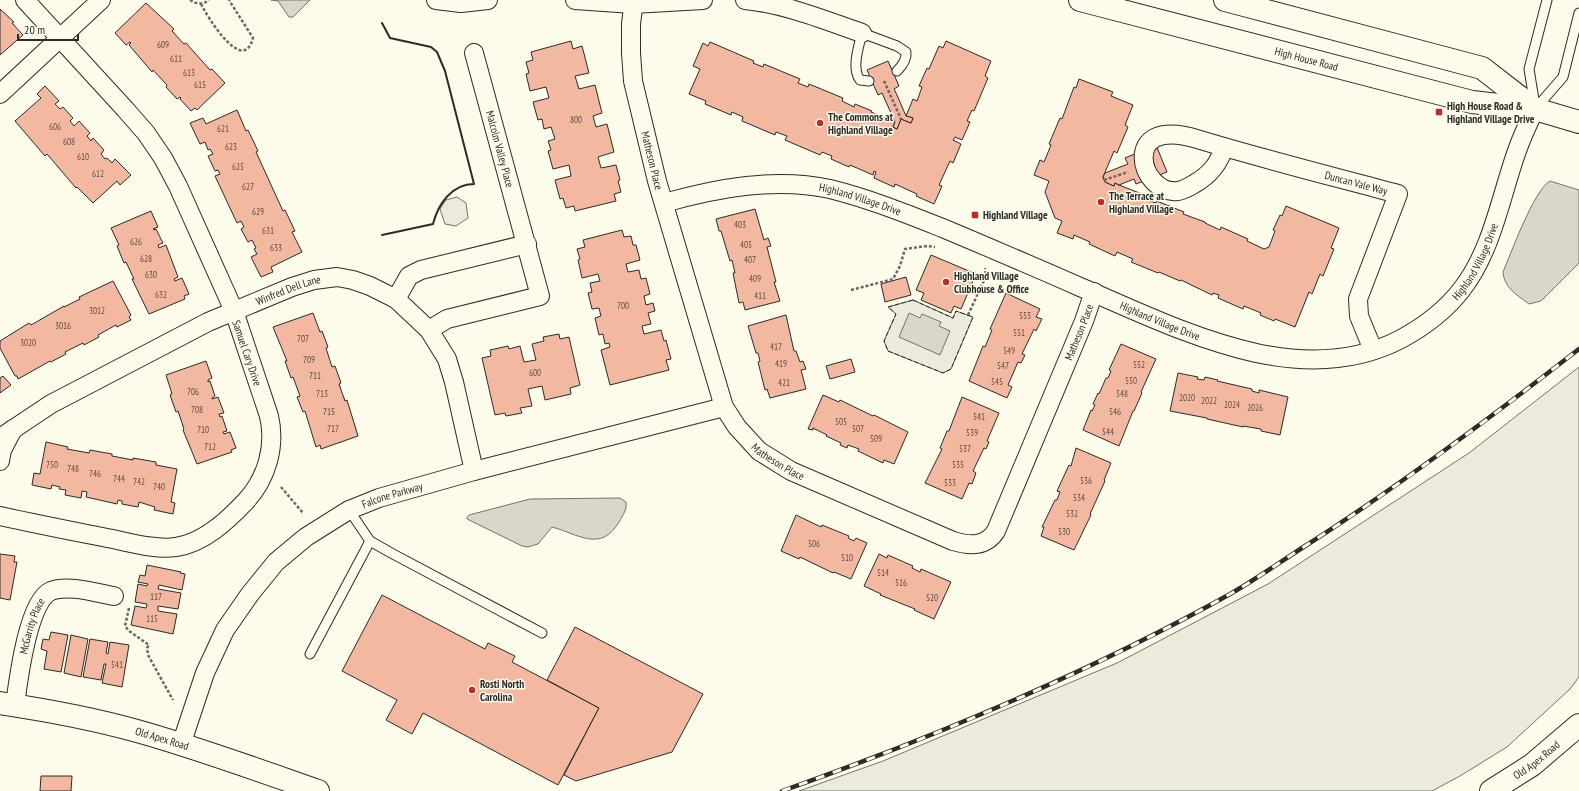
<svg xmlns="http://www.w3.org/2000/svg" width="1579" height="791" font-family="'PT Sans Narrow',sans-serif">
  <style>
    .green { fill: #ecebdb; stroke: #74746e }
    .water { fill: #d8d7c9; stroke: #74746e }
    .building { fill: #f2b8a0; stroke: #2b2b2b }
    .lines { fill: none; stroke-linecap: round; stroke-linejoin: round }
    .lane-casing { stroke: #2b2b2b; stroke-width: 11 }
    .street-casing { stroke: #2b2b2b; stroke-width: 20 }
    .secondary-casing { stroke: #2b2b2b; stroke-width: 24 }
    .path { stroke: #6a6964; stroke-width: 2.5; stroke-dasharray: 3 2; stroke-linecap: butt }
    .lane { stroke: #fdfbea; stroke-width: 9 }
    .street { stroke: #fdfbea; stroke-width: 18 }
    .secondary { stroke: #fdfbea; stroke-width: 22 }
    .rail-casing { stroke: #2b2b2b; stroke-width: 4.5 }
    .rail { stroke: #fdfbea; stroke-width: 3; stroke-dasharray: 9; stroke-linecap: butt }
    .fence { stroke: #2b2b2b; stroke-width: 1; stroke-dasharray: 5 2; stroke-linecap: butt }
    .wall { stroke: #2b2b2b; stroke-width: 2 }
    .poi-dot { fill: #c62828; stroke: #fdfbea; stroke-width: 1.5 }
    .labels { text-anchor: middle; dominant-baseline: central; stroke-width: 3; stroke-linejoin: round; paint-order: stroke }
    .number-label { font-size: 9px; fill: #5d4e48 }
    .street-label { font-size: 11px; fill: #2b2b2b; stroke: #fdfbea }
    .poi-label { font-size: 11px; font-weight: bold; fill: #2b2b2b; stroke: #fdfbea; text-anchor: start }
  </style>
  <rect width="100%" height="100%" fill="#fdfbea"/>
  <!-- green -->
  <g class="green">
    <polygon points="457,197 466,203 468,218 456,226 445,224 440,209 446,200"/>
    <polygon points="913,300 953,318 956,311 973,317 951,369 943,373 888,351 884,341 896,314 888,307"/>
    <polygon points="1579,367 1579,677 1570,689 1507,747 1460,776 1432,791 799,791 883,761 1117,663 1268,584 1469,453"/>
  </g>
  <!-- water -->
  <g class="water">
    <polygon points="271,0 310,0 293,17 289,17 278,1"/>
    <path d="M1550,181L1579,190V263L1541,301L1529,304C1517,295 1504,288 1503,272C1511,253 1534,190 1550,181Z"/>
    <polygon points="909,313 920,318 922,314 941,322 939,326 950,331 940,355 899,337"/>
    <path d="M620,498L626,502C627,510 623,515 619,522C601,553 578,534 552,527L538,544L528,547L522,546L467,519V517L469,515L530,499Z"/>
  </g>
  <!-- building -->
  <g class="building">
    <polygon points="146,3 174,29 172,31 184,44 186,43 210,70 212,69 225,83 197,110 195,108 191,111 180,99 181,98 180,97 177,99 166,87 167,85 153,70 152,72 129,45 131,43 130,42 126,45 115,33"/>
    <polygon points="0,9 14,22 12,23 23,35 0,55"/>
    <polygon points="571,41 573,49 582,46 589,73 575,76 579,89 595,85 602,113 593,116 596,127 607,124 614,152 598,157 601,168 616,165 620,180 618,181 621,192 614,194 616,201 575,211 574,206 566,208 563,198 560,199 555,180 571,176 569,165 553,169 548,151 551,150 548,141 555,139 551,127 544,129 542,119 538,120 533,102 549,98 546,87 530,91 526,74 529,73 526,62 533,60 531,52"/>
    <polygon points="946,41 991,61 985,76 988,78 974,111 972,110 967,121 970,122 962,140 955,137 953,140 961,144 953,163 950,161 939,185 942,186 934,204 916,196 917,194 895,184 894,187 874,178 876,172 874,171 873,175 850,165 849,167 831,159 832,156 822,152 820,155 785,140 787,136 776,132 775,135 742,121 743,117 732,112 731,115 705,104 706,101 689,94 700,69 693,66 703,43 708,46 710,42 754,61 753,63 763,67 764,64 800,79 798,83 808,87 809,84 843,98 842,101 854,107 855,104 872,111 871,112 895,122 893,127 897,129 901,119 911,123 913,118 906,116 913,99 917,101 922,87 919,86 927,68 929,69 939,46 943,48"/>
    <polygon points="888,61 899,86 894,89 897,95 906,116 913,118 911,123 901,119 897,129 893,127 895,122 882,93 878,95 867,70"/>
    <polygon points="1079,79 1113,92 1111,96 1133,105 1125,125 1128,127 1117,153 1114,151 1103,177 1105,182 1114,186 1115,183 1119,185 1142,194 1140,197 1156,203 1157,201 1184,212 1183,214 1205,222 1205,223 1220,230 1221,227 1248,239 1247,241 1264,249 1269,247 1275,231 1273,230 1280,215 1282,216 1286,206 1339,228 1331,248 1334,249 1323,276 1320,274 1312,294 1309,292 1295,327 1275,319 1274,321 1260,315 1261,313 1244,306 1243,309 1218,298 1219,295 1213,293 1212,295 1181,280 1180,281 1159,272 1158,273 1131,262 1133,259 1117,252 1115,256 1089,244 1090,242 1074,235 1073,239 1057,233 1062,221 1055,218 1045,192 1049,181 1034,175 1040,160 1044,162 1051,145 1049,144 1060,118 1062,119 1074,87 1076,88"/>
    <polygon points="45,86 59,101 55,104 60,109 63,107 73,118 70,121 74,126 79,121 90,133 87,136 91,141 93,138 104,150 101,154 105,159 107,158 112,163 115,159 131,175 120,185 117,181 93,203 77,187 76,188 47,154 45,156 15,121 41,98 37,94"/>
    <polygon points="237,110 246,131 248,130 258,151 256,152 283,211 285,210 295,231 292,232 302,252 271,267 273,272 261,277 251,257 257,254 254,249 256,248 252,240 248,242 241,229 244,227 241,221 237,223 215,176 220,174 218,170 215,171 208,156 213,154 210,149 208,150 205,142 200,144 190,123 203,118 206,124"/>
    <polygon points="1156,145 1167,172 1136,184 1134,179 1119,185 1115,183 1114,186 1105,182 1103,177 1105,173 1128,164 1125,158"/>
    <polygon points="755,209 764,240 768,238 771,246 767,247 776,282 774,282 780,301 745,310 743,302 739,303 733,273 735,273 732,260 730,261 721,231 719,231 716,219"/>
    <polygon points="151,211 158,227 153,229 154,230 156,229 163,243 158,245 159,248 166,245 178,277 174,279 175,281 182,278 189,294 184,296 185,299 149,314 132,279 134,279 126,262 124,263 117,246 119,245 111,228"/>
    <polygon points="622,230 624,237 631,236 633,245 636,245 640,260 626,264 628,272 639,270 641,279 646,278 650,294 644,296 646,305 653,303 655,311 648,313 651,324 642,326 644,334 661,330 664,341 666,340 671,359 666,360 669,370 610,385 601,350 610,347 609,343 605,344 603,334 599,335 595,318 601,316 599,308 592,309 588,293 592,292 590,283 600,281 598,274 582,278 578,260 580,259 577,249 585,247 583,240"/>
    <polygon points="931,255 976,274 961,309 954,306 951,313 921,300 924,293 916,290"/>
    <polygon points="906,277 911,295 885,302 881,284"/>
    <polygon points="113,281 131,315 129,317 131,320 117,327 116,325 98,335 99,337 84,345 83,343 65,352 66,354 51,362 50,361 18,379 17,376 15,376 0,348 0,341 29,323 31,325 64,306 64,307 80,299 79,297"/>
    <polygon points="1006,293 1040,309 1036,317 1042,319 1036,331 1034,329 1022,354 1025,355 1021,363 1018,362 1008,385 1012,387 1007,398 969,381 983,346 985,347 992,330 990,329"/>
    <polygon points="313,313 320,332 322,331 328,347 326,348 332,367 335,366 341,383 339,384 345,401 347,400 358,436 321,449 320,445 316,447 305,411 303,412 297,397 300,396 293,377 291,378 285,361 287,361 273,327"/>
    <polygon points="786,315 794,351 796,351 800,362 803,361 806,369 801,370 806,389 770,398 767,389 765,390 758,362 760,361 758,353 756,353 748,326"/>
    <polygon points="559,334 560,339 569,337 580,385 570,388 571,394 545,400 542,386 528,389 532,406 520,408 522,413 506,416 505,413 495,415 482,358 491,356 490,350 508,346 509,349 520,346 524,362 536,360 532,344 544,341 543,337"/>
    <polygon points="1121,344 1156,359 1141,392 1142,393 1134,411 1133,411 1119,446 1083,430 1091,410 1092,411 1095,405 1093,404 1098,393 1099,394 1106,378 1108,378 1111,371 1109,370"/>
    <polygon points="851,359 855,372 830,379 826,366"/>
    <polygon points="206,361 212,378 208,380 208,382 210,381 215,396 212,398 212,399 218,397 224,413 219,414 220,417 222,416 227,431 223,432 224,434 230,432 236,448 231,450 232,452 197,464 183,430 184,429 178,411 176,412 170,395 172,394 166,375"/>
    <polygon points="1178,373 1198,377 1197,379 1204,380 1205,377 1218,380 1217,381 1252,389 1252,391 1259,393 1259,390 1288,397 1280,435 1261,431 1261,429 1243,426 1243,427 1207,419 1207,418 1170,411"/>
    <polygon points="3,376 11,385 0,393 0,378"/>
    <polygon points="823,395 839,402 840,400 873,416 874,415 908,432 894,464 884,460 883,463 858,451 859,449 848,445 847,448 840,445 841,443 826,436 827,435 813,428 813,430 808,429"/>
    <polygon points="962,397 999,413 987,441 989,442 986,449 984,448 973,471 976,473 972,484 969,483 962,499 925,483 942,449 940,448 947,431 949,431"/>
    <polygon points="46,442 68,447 67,449 89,453 90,450 112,454 112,456 133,460 133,458 156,462 156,465 177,469 171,502 175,503 173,514 154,510 155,507 139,502 138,507 122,504 122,501 118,500 117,504 86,497 87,492 82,491 81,498 65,495 66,490 59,489 60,487 52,485 51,489 32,485 34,473 40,474"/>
    <polygon points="1076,448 1111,463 1104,480 1105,481 1090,514 1091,515 1074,550 1041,536 1044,527 1042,527 1055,500 1057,500 1060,492 1057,491 1069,465 1071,466"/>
    <polygon points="796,515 821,527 822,525 849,536 848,538 854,541 856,538 867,543 851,579 834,572 833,573 800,557 799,559 781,551"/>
    <polygon points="0,554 15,556 14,562 17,562 10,600 0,598"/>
    <polygon points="879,554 887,558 888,555 913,566 912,568 920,572 921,569 951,582 934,619 914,610 915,609 880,595 881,594 864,586"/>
    <polygon points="147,565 181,572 180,573 185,574 182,590 159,585 158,589 181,593 178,609 158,606 158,611 177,614 173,634 131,625 135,606 146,608 147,604 135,602 138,584 147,586 148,584 138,582 140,575 145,576"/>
    <polygon points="382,595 485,649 488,643 515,656 512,662 599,708 558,785 423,713 412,734 386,720 397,700 342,671"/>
    <polygon points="575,627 703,694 672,752 576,781 564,775 599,708 547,680"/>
    <polygon points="51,632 68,635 61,672 44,669 47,651 41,649 43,639 49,640"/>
    <polygon points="71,635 88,639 81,677 64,673"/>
    <polygon points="90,639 108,642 106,653 108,654 110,642 129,645 122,687 102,683 106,664 104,664 101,680 83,677"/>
    <polygon points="41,776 72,776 71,791 40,791"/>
  </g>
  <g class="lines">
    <defs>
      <g id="lane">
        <path d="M869,81L860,80C851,68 859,46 862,33L897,46L906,52C907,60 902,66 897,71"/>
        <polyline points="1535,106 1529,69 1547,0"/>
        <polyline points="1536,108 1563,77 1579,13"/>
        <polyline points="349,510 370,541 393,554 542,633"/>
        <polyline points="310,654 370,541"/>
      </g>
      <g id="street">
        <polyline points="436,0 461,3 488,0"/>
        <polyline points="575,0 633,4 703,0"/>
        <path id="s1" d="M634,0L631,24V53L633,81L657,181L724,407L737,427L759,451L791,471L953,541C970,546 986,547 996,531L1084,321L1094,292"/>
        <path d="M745,0C786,4 824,20 862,33"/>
        <polyline points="0,94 101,0"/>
        <path id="s2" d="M1224,147C1219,164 1210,175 1194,184C1189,187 1184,190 1178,191C1140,196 1118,115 1197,139C1263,159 1331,176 1398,194L1358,299L1359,316L1373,350"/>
        <path id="s3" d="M664,203C717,188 776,177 830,189C870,199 907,214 945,229C990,248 1035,267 1080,287C1177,328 1298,393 1401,339C1425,326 1446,310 1462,289C1493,249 1501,194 1518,148C1523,134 1529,122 1535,109"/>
        <polyline points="396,299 409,276 421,270 527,244"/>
        <polyline points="429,330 447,319 540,296 474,53"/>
        <path id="s4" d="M0,438L51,404L208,322L292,287L314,280L337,277L353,280L370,286L396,299L429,330L447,359L454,382L474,471"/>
        <polyline points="0,461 2,450 13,429"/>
        <path d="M0,516C36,524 72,531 107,538C129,542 154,550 176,547C204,543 228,520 246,501C267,478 276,446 269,416L234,311L178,186L163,158L146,133L125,109L25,0"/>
        <path id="s5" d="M15,705C18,682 28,600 51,591C67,584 97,593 114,596"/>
        <path id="s6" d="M181,745L205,673L225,630L250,594L276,562L306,537L349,510L379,498L474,471L724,407"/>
      </g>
      <g id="secondary">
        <path id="s7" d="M1080,0L1472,102L1535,109L1579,122"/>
        <polyline points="1225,0 1482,68 1535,109"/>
        <path id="s8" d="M0,703C46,710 92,718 137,731C198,748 258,770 318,791"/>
        <path id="s9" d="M1491,791L1532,765L1579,725"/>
      </g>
    </defs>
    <!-- lane casing -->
    <use href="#lane" class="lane-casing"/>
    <!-- street casing -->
    <use href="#street" class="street-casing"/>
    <!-- secondary casing -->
    <use href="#secondary" class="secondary-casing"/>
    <!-- path -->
    <g class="path">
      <path d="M190,0C196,4 203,5 209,0"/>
      <path d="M201,4C207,16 243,76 253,38L229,0"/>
      <polyline points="884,81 901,119"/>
      <polyline points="1104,180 1128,172"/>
      <polyline points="851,290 893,279 900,266 905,249 927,246 935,247"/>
      <polyline points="968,315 986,276 985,268"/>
      <polyline points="281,487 303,513"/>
      <polyline points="129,608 125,626 129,631 149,645 147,648 148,655 173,700"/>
    </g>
    <!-- lane -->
    <use href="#lane" class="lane"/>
    <!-- street -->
    <use href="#street" class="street"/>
    <!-- secondary -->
    <use href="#secondary" class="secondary"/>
    <defs>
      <path id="rail" d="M782,791C937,736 1089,673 1232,593C1256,579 1279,563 1302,548C1398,487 1489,419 1579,349"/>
    </defs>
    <!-- rail casing -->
    <use href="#rail" class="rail-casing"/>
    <!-- rail -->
    <use href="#rail" class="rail"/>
    <!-- fence -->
    <polygon class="fence" points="913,300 953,318 956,311 973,317 951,369 943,373 888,351 884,341 896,314 888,307"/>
    <!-- wall -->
    <path class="wall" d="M382,235L433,224C438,204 452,184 474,184L445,71L437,52L431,47L390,38L382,23"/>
  </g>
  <!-- markers -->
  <g class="poi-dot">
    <rect x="1435" y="108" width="8" height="8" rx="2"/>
    <circle cx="820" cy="123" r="4"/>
    <circle cx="1101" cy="202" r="4"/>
    <rect x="971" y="211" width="8" height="8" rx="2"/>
    <circle cx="946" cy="282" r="4"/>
    <circle cx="472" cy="690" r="4"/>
  </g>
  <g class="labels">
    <!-- number labels -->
    <g class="number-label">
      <text x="163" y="44">609</text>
      <text x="176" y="58">611</text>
      <text x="189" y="72">613</text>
      <text x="200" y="84">615</text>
      <text x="576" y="119">800</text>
      <text x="55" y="126">606</text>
      <text x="223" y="128">621</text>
      <text x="69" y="141">608</text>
      <text x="231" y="146">623</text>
      <text x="83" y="156">610</text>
      <text x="238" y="166">625</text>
      <text x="98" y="173">612</text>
      <text x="248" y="186">627</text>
      <text x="258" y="211">629</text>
      <text x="740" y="224">403</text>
      <text x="268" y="230">631</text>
      <text x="136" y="241">626</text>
      <text x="746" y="244">405</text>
      <text x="276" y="247">633</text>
      <text x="146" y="258">628</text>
      <text x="750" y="259">407</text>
      <text x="151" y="274">630</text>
      <text x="755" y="278">409</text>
      <text x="161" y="294">632</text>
      <text x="760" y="295">411</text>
      <text x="623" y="305">700</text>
      <text x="97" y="310">3012</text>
      <text x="1025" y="315">553</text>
      <text x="63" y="325">3016</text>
      <text x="1019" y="332">551</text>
      <text x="303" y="338">707</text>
      <text x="28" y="342">3020</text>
      <text x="776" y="346">417</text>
      <text x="1009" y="350">549</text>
      <text x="309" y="359">709</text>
      <text x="781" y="363">419</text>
      <text x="1139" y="364">552</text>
      <text x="1003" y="365">547</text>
      <text x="535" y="372">600</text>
      <text x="315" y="375">711</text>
      <text x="1131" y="380">550</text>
      <text x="997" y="381">545</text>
      <text x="784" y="382">421</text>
      <text x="193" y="391">706</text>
      <text x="322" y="393">713</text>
      <text x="1122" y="393">548</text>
      <text x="1187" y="397">2020</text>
      <text x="1209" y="400">2022</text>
      <text x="1232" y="404">2024</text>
      <text x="1255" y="407">2026</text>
      <text x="197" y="409">708</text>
      <text x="329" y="411">715</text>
      <text x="1115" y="411">546</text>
      <text x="979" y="416">541</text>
      <text x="841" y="421">505</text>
      <text x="333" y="428">717</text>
      <text x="858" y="428">507</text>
      <text x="203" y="429">710</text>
      <text x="1108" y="431">544</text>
      <text x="972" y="432">539</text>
      <text x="876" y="438">509</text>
      <text x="210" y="446">712</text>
      <text x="965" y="448">537</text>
      <text x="52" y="464">750</text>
      <text x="958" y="464">535</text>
      <text x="73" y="468">748</text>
      <text x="95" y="473">746</text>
      <text x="119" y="478">744</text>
      <text x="1086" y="480">536</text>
      <text x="139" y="481">742</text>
      <text x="950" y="482">533</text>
      <text x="159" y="486">740</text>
      <text x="1079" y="497">534</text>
      <text x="1072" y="513">532</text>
      <text x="1064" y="531">530</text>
      <text x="814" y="543">506</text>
      <text x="847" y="557">510</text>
      <text x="883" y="572">514</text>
      <text x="901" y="582">516</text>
      <text x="156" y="596">117</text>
      <text x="932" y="597">520</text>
      <text x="152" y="618">115</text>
      <text x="117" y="664">541</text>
    </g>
    <!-- street labels -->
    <g class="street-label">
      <text stroke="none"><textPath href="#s7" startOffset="234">High House Road</textPath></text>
      <text transform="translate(500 149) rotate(75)">Malcolm Valley Place</text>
      <text stroke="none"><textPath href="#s1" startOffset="163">Matheson Place</textPath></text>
      <text stroke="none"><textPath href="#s2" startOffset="352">Duncan Vale Way</textPath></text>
      <text stroke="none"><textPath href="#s3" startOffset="200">Highland Village Drive</textPath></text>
      <text stroke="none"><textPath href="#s3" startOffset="884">Highland Village Drive</textPath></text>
      <text stroke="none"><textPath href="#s4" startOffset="325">Winfred Dell Lane</textPath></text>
      <text stroke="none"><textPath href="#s3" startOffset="524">Highland Village Drive</textPath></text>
      <text stroke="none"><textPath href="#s1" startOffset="954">Matheson Place</textPath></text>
      <text transform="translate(247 353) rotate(71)">Samuel Cary Drive</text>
      <text stroke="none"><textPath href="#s1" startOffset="498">Matheson Place</textPath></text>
      <text stroke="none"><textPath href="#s6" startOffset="344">Falcone Parkway</textPath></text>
      <text stroke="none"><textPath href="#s5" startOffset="81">McGarrity Place</textPath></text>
      <text stroke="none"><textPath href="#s8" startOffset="166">Old Apex Road</textPath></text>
      <text stroke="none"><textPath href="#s9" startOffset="55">Old Apex Road</textPath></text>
    </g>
    <!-- poi labels -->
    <g class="poi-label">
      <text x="1447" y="106">High House Road &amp;<tspan x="1447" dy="13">Highland Village Drive</tspan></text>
      <text x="828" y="117">The Commons at<tspan x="828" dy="13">Highland Village</tspan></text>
      <text x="1109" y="196">The Terrace at<tspan x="1109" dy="13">Highland Village</tspan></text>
      <text x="983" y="215">Highland Village</text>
      <text x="954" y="276">Highland Village<tspan x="954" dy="13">Clubhouse &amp; Office</tspan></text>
      <text x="480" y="684">Rosti North<tspan x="480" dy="13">Carolina</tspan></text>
    </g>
  </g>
  <!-- scale -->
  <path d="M18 34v6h60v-6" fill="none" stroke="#2b2b2b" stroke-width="2"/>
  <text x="24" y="34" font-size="12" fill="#2b2b2b" stroke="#fdfbea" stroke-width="3" paint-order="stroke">20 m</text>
</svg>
